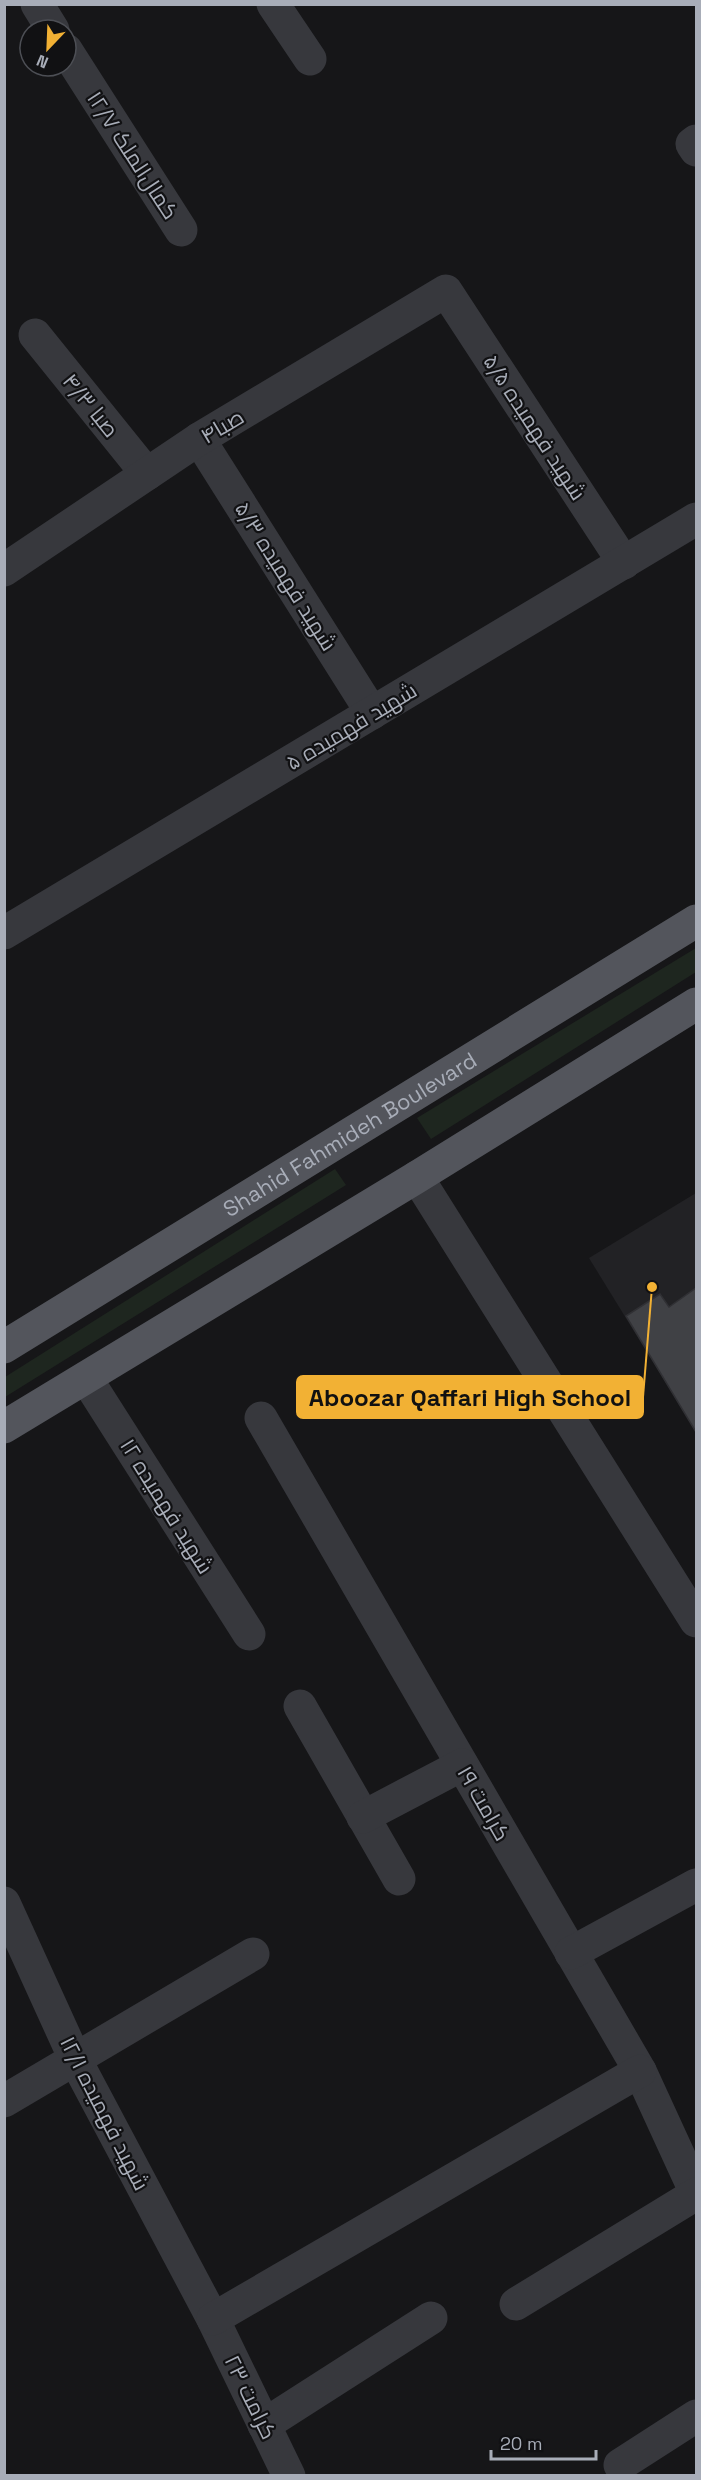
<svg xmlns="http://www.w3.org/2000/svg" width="701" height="2480" font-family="'Space Grotesk',Cairo,sans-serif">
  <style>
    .built { fill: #222225 }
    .green { fill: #1e261f }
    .building { fill: #404145; stroke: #303034; stroke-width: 1.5 }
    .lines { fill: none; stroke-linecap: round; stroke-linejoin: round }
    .minor { stroke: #37383d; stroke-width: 33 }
    .primary { stroke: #53555c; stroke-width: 33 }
    .labels { text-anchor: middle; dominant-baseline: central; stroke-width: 4.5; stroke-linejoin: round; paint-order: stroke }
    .street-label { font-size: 22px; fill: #a8adb8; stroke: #111113 }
    .leader { fill: none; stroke: #f2b134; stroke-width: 2 }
    .callout-dot { fill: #f2b134; stroke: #111113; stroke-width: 2 }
    .callout { fill: #f2b134; stroke: #f2b134; stroke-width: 2 }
    .callout-label { font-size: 24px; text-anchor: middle; font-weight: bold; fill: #111 }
  </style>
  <rect width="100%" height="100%" fill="#161618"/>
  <!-- built -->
  <polygon class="built" points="696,1193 696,1432 589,1258"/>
  <!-- green -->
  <g class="green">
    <polygon points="696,948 696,972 431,1139 417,1118"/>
    <polygon points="335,1169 346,1185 5,1397 5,1377"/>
  </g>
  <!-- building -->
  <polygon class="building" points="696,1288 696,1432 626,1316 660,1294 669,1307"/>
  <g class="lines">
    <!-- minor -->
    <g class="minor">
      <polyline points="37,4 53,30"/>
      <polyline points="273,4 310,59"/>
      <polyline points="66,50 181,230"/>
      <polyline points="696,141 692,144 696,150"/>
      <polyline points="35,335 147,474"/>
      <polyline points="199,439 372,713"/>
      <polyline points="4,570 199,439 446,291 624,563"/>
      <polyline points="4,933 696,519"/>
      <polyline points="417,1177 696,1621"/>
      <polyline points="86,1378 249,1634"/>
      <polyline points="261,1418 640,2071 696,2193"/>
      <polyline points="300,1706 399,1879"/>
      <polyline points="363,1817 462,1765"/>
      <polyline points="4,1903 75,2059 213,2319 289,2476"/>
      <polyline points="571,1953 696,1885"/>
      <polyline points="4,2101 253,1954"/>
      <polyline points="516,2304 696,2194"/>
      <polyline points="213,2319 640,2071"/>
      <polyline points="264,2425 431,2318"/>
      <polyline points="620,2465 696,2416"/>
    </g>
    <!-- primary -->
    <g class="primary">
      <path id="s1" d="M4,1347L696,921"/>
      <polyline points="4,1427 417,1177 696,1004"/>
    </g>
  </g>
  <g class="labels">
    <!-- street labels -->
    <g class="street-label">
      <text transform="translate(133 155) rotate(57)">کمال‌الملک ۱۲/۷</text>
      <text transform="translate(91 405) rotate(51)">صبا ۴/۳</text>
      <text transform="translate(222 426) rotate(-31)">صبا۴</text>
      <text transform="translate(535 427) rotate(57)">شهید فهمیده ۵/۵</text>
      <text transform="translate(286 576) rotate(58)">شهید فهمیده ۵/۳</text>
      <text transform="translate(351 726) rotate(-31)">شهید فهمیده ۵</text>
      <text stroke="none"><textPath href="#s1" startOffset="406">Shahid Fahmideh Boulevard</textPath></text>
      <text transform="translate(167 1506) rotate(58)">شهید فهمیده ۱۲</text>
      <text transform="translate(484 1803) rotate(60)">کرامت ۱۹</text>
      <text transform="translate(105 2113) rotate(63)">شهید فهمیده ۱۲/۱</text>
      <text transform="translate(251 2397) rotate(64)">کرامت ۲۳</text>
    </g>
  </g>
  <!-- callouts -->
  <path class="leader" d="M652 1287L643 1397"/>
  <circle class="callout-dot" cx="652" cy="1287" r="6"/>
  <rect class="callout" x="297" y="1376" width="346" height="42" rx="6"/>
  <g class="callout-label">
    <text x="470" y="1406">Aboozar Qaffari High School</text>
  </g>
  <!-- border -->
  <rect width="701" height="2480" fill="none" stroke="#a8adb8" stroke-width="12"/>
  <!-- north arrow -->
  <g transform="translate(48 48) rotate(203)"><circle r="28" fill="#111113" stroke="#4d4f55" stroke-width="1.5"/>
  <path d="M0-4.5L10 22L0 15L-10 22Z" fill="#f2b134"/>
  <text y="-9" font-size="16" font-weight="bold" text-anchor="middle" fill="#a8adb8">N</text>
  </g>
  <!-- scale -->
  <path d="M491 2450v9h105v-9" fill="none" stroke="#a8adb8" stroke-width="3"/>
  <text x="500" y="2450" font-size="18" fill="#a8adb8" stroke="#111113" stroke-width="4.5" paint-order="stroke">20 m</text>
</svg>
